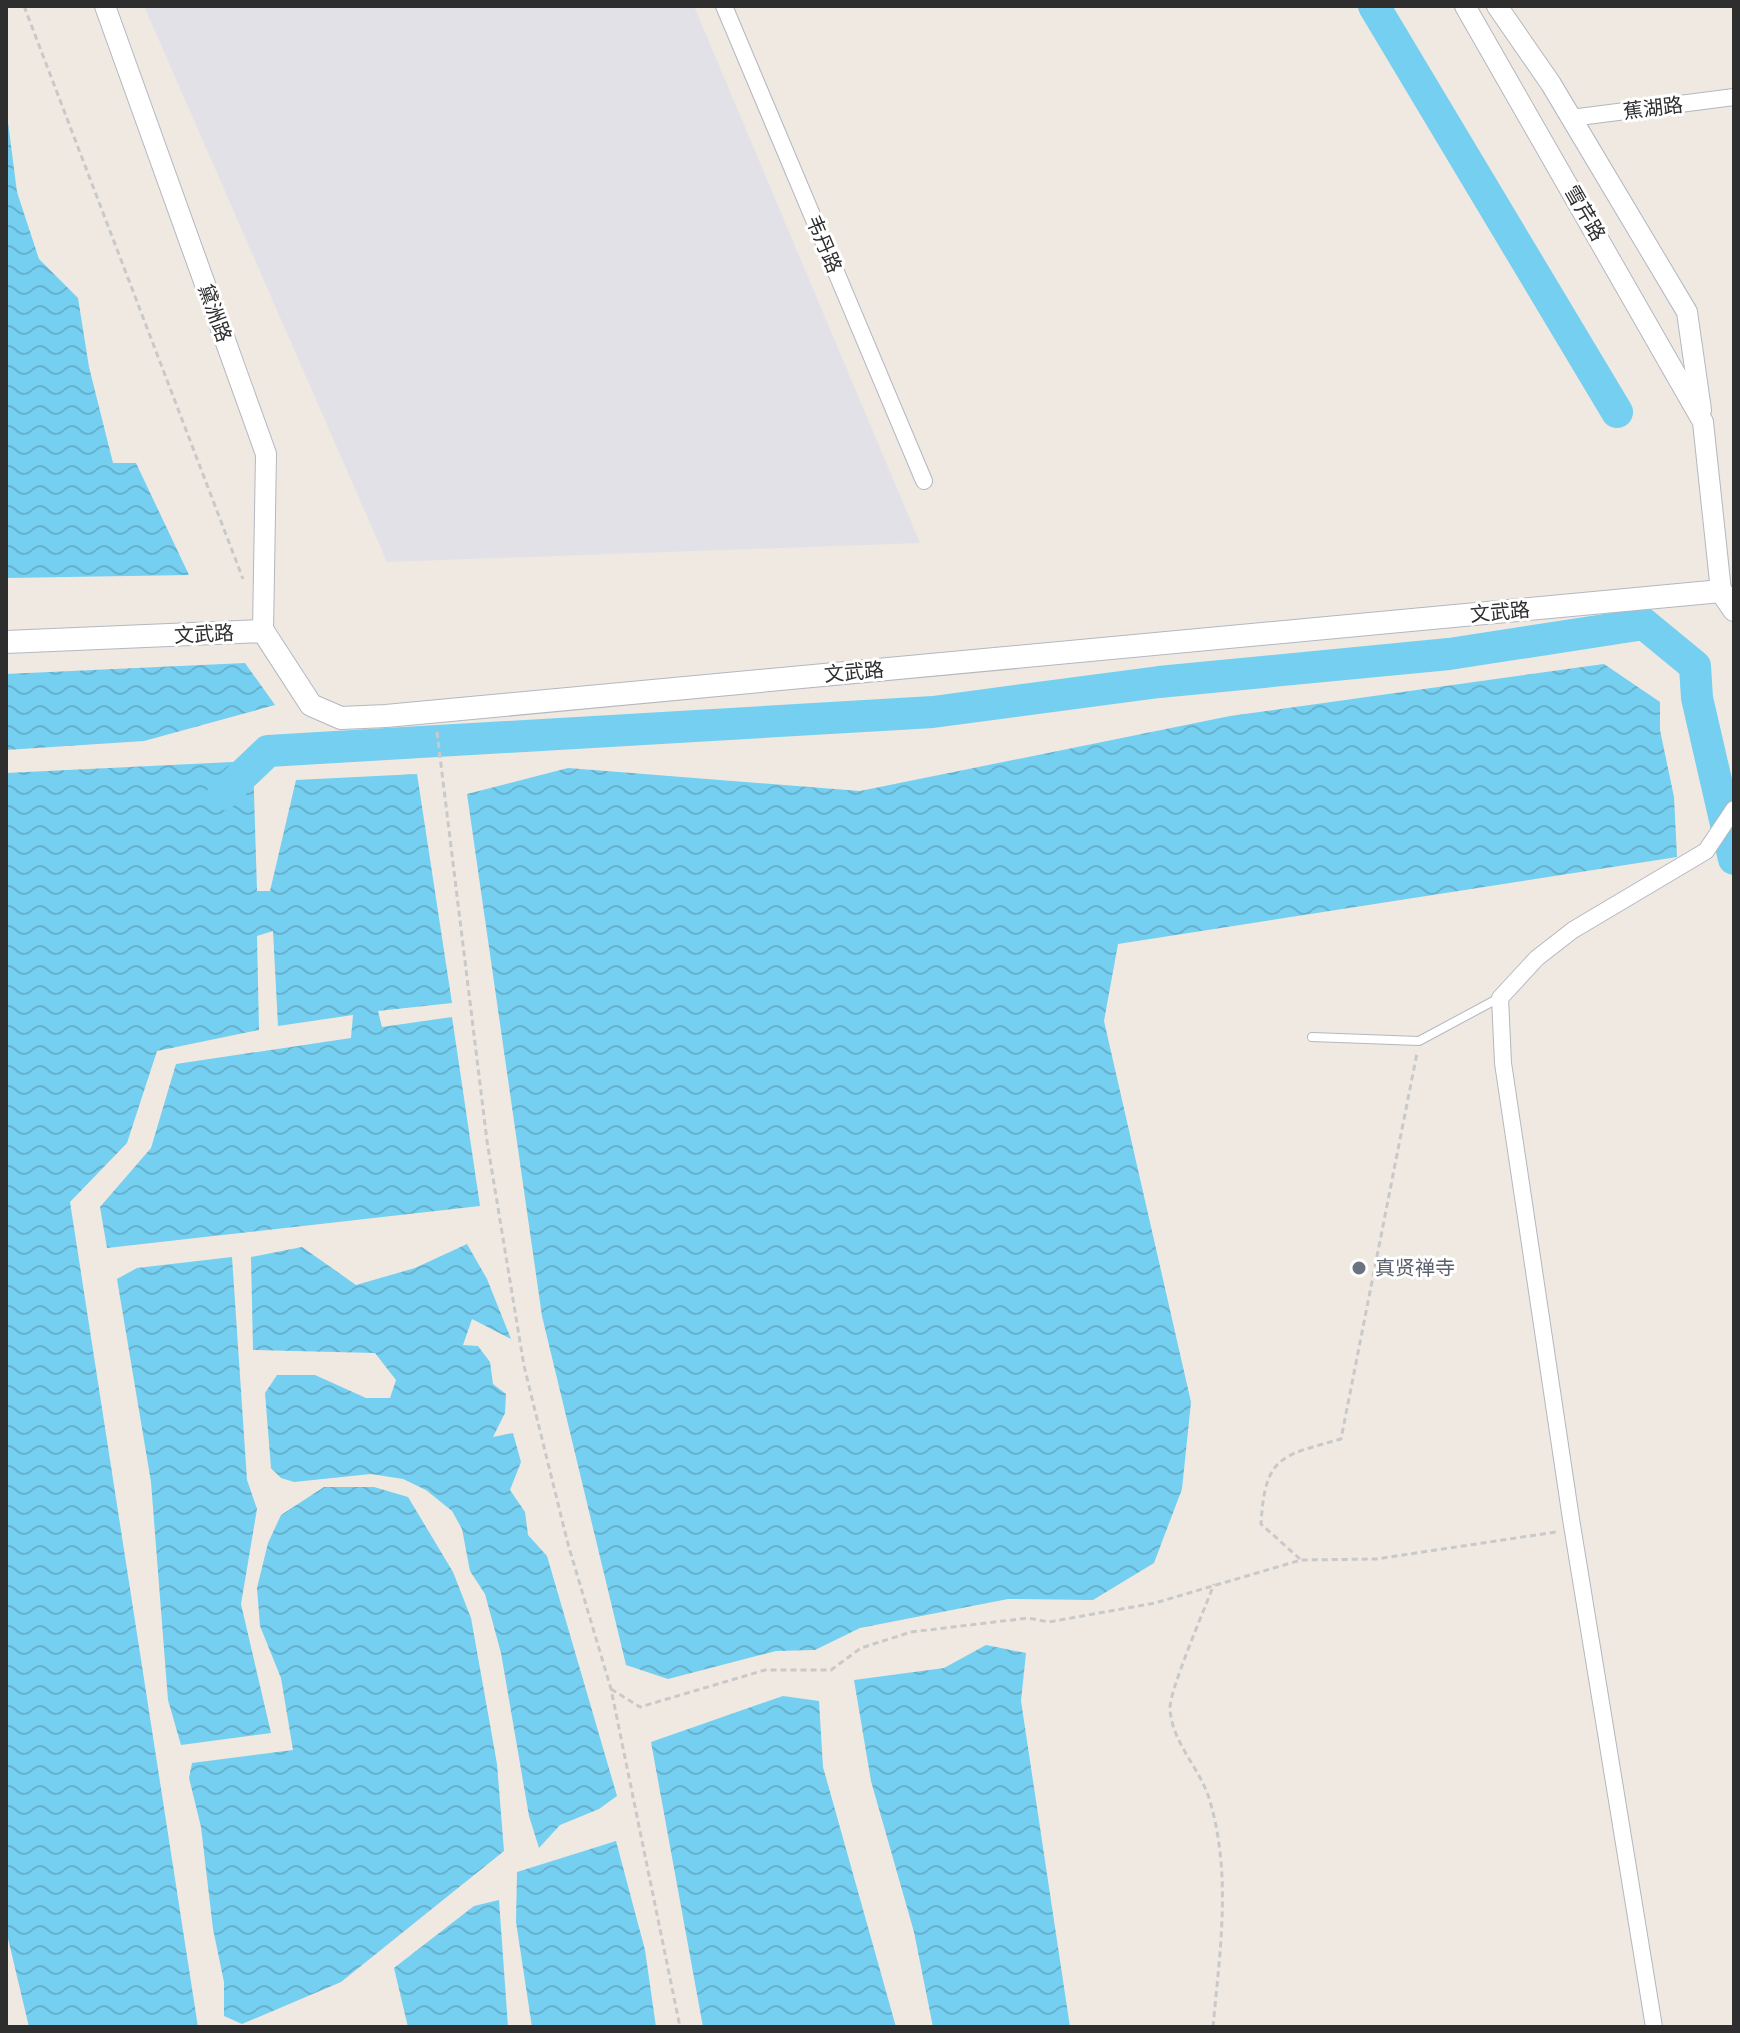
<svg xmlns="http://www.w3.org/2000/svg" width="1740" height="2033" font-family="'DM Sans','Noto Sans SC',sans-serif">
  <style>
    .industrial { fill: #e3e1e8 }
    .water { fill: url(#water-waves) }
    .lines { fill: none; stroke-linecap: round; stroke-linejoin: round }
    .river { stroke: #75cff0; stroke-width: 32 }
    .service-casing { stroke: #b4b7c1; stroke-width: 10 }
    .minor-casing { stroke: #b4b7c1; stroke-width: 18 }
    .tertiary-casing { stroke: #b4b7c1; stroke-width: 22 }
    .secondary-casing { stroke: #b4b7c1; stroke-width: 24 }
    .path { stroke: #c9c9c9; stroke-width: 3; stroke-dasharray: 6 4; stroke-linecap: butt }
    .service { stroke: #fff; stroke-width: 8 }
    .minor { stroke: #fff; stroke-width: 16 }
    .tertiary { stroke: #fff; stroke-width: 20 }
    .secondary { stroke: #fff; stroke-width: 22 }
    .worship-dot { fill: #6b7280; stroke: #fff; stroke-width: 3 }
    .labels { text-anchor: middle; dominant-baseline: central; stroke-width: 6; stroke-linejoin: round; paint-order: stroke }
    .street-label { font-size: 20px; fill: #2e2e2e; stroke: #fff }
    .worship-label { font-size: 20px; fill: #5b616d; stroke: #fff; text-anchor: start }
  </style>
  <defs>
    <pattern id="water-waves" width="16" height="10" patternUnits="userSpaceOnUse" patternTransform="scale(2)"><rect width="16" height="10" fill="#75cff0"/><path d="M0 5q4-4 8 0t8 0" fill="none" stroke="#66b2ce"/></pattern>
  </defs>
  <rect width="100%" height="100%" fill="#efe9e1"/>
  <!-- industrial -->
  <polygon class="industrial" points="144,6 694,6 920,543 387,562"/>
  <!-- water -->
  <g class="water">
    <polygon points="6,107 17,192 39,259 78,298 89,367 113,463 136,463 189,575 6,578"/>
    <polygon points="245,663 275,705 144,741 6,750 6,674"/>
    <polygon points="1604,664 1660,702 1660,730 1674,797 1677,857 1118,944 1104,1021 1191,1402 1182,1489 1154,1563 1093,1600 1008,1599 860,1628 815,1650 776,1651 668,1679 626,1665 542,1316 467,794 568,768 860,791 1230,716"/>
    <polygon points="253,761 257,891 270,891 296,780 417,774 452,1003 378,1011 382,1027 452,1017 480,1206 107,1248 100,1207 151,1148 176,1064 351,1038 353,1015 278,1026 273,931 257,936 259,1030 157,1051 127,1143 70,1202 198,2027 29,2027 6,1930 6,773"/>
    <polygon points="467,1244 487,1279 511,1339 472,1319 463,1345 478,1346 490,1362 493,1384 506,1394 505,1413 493,1437 513,1433 521,1462 510,1490 525,1512 528,1535 547,1556 617,1796 599,1809 560,1825 539,1848 529,1816 501,1653 485,1594 470,1571 462,1529 452,1511 426,1490 403,1479 371,1474 294,1482 281,1478 271,1468 265,1393 277,1375 315,1375 366,1398 390,1398 396,1380 375,1353 253,1350 251,1257 302,1247 356,1285 415,1268"/>
    <polygon points="232,1257 247,1480 257,1509 241,1604 271,1733 181,1745 168,1700 151,1482 117,1279 137,1268"/>
    <polygon points="324,1487 374,1487 408,1497 453,1572 471,1618 497,1764 504,1851 341,1982 242,2024 224,2016 224,1982 213,1929 201,1827 189,1778 192,1763 293,1750 281,1678 260,1626 257,1588 268,1543 281,1515"/>
    <polygon points="986,1645 1026,1653 1021,1701 1070,2027 933,2027 914,1932 871,1781 854,1680 944,1668"/>
    <polygon points="783,1696 819,1701 823,1767 896,2027 703,2027 651,1742"/>
    <polygon points="616,1841 645,1950 656,2027 532,2027 516,1922 517,1872"/>
    <polygon points="499,1900 508,2027 408,2027 394,1968 474,1906"/>
  </g>
  <g class="lines">
    <!-- river -->
    <g class="river">
      <polyline points="1374,6 1617,412"/>
      <polyline points="223,794 268,751 933,712 1159,682 1449,654 1644,624 1695,666 1697,698 1734,859"/>
    </g>
    <defs>
      <polyline id="service" points="1312,1037 1419,1041 1499,998"/>
      <g id="minor">
        <polyline points="724,6 924,481"/>
        <polyline points="1571,118 1734,97"/>
        <polyline points="1654,2027 1571,1519 1503,1063 1500,998 1537,958 1573,930 1706,851 1734,809"/>
      </g>
      <g id="tertiary">
        <polyline points="105,6 266,454 263,631"/>
        <polyline points="1465,6 1703,422 1721,591"/>
        <polyline points="1497,6 1551,84 1687,312 1701,410"/>
      </g>
      <polyline id="secondary" points="6,642 263,631 311,705 341,718 386,716 1721,591 1734,610"/>
    </defs>
    <!-- service casing -->
    <use href="#service" class="service-casing"/>
    <!-- minor casing -->
    <use href="#minor" class="minor-casing"/>
    <!-- tertiary casing -->
    <use href="#tertiary" class="tertiary-casing"/>
    <!-- secondary casing -->
    <use href="#secondary" class="secondary-casing"/>
    <!-- path -->
    <g class="path">
      <polyline points="24,6 243,579"/>
      <polyline points="437,732 487,1141 524,1366 568,1544 611,1689 680,2027"/>
      <path d="M1300,1559L1261,1524C1265,1456 1280,1456 1341,1439L1417,1053"/>
      <polyline points="611,1689 640,1707 765,1670 831,1670 861,1648 911,1632 1028,1618 1049,1622 1155,1603 1301,1560 1376,1559 1556,1532"/>
      <path d="M1213,2027C1220,1950 1232,1873 1209,1798C1199,1767 1173,1744 1170,1710C1168,1693 1206,1606 1214,1584"/>
    </g>
    <!-- service -->
    <use href="#service" class="service"/>
    <!-- minor -->
    <use href="#minor" class="minor"/>
    <!-- tertiary -->
    <use href="#tertiary" class="tertiary"/>
    <!-- secondary -->
    <use href="#secondary" class="secondary"/>
  </g>
  <!-- markers -->
  <circle class="worship-dot" cx="1359" cy="1268" r="8"/>
  <g class="labels">
    <!-- street labels -->
    <g class="street-label">
      <text transform="translate(1653 108) rotate(-7)">蕉湖路</text>
      <text transform="translate(1585 213) rotate(60)">雪芹路</text>
      <text transform="translate(824 244) rotate(67)">韦丹路</text>
      <text transform="translate(215 313) rotate(70)">黛洲路</text>
      <text transform="translate(1500 612) rotate(-5)">文武路</text>
      <text transform="translate(204 634) rotate(-3)">文武路</text>
      <text transform="translate(854 672) rotate(-5)">文武路</text>
    </g>
    <!-- worship labels -->
    <g class="worship-label">
      <text x="1375" y="1268">真贤禅寺</text>
    </g>
  </g>
  <!-- border -->
  <rect width="1740" height="2033" fill="none" stroke="#2e2e2e" stroke-width="16"/>
</svg>
